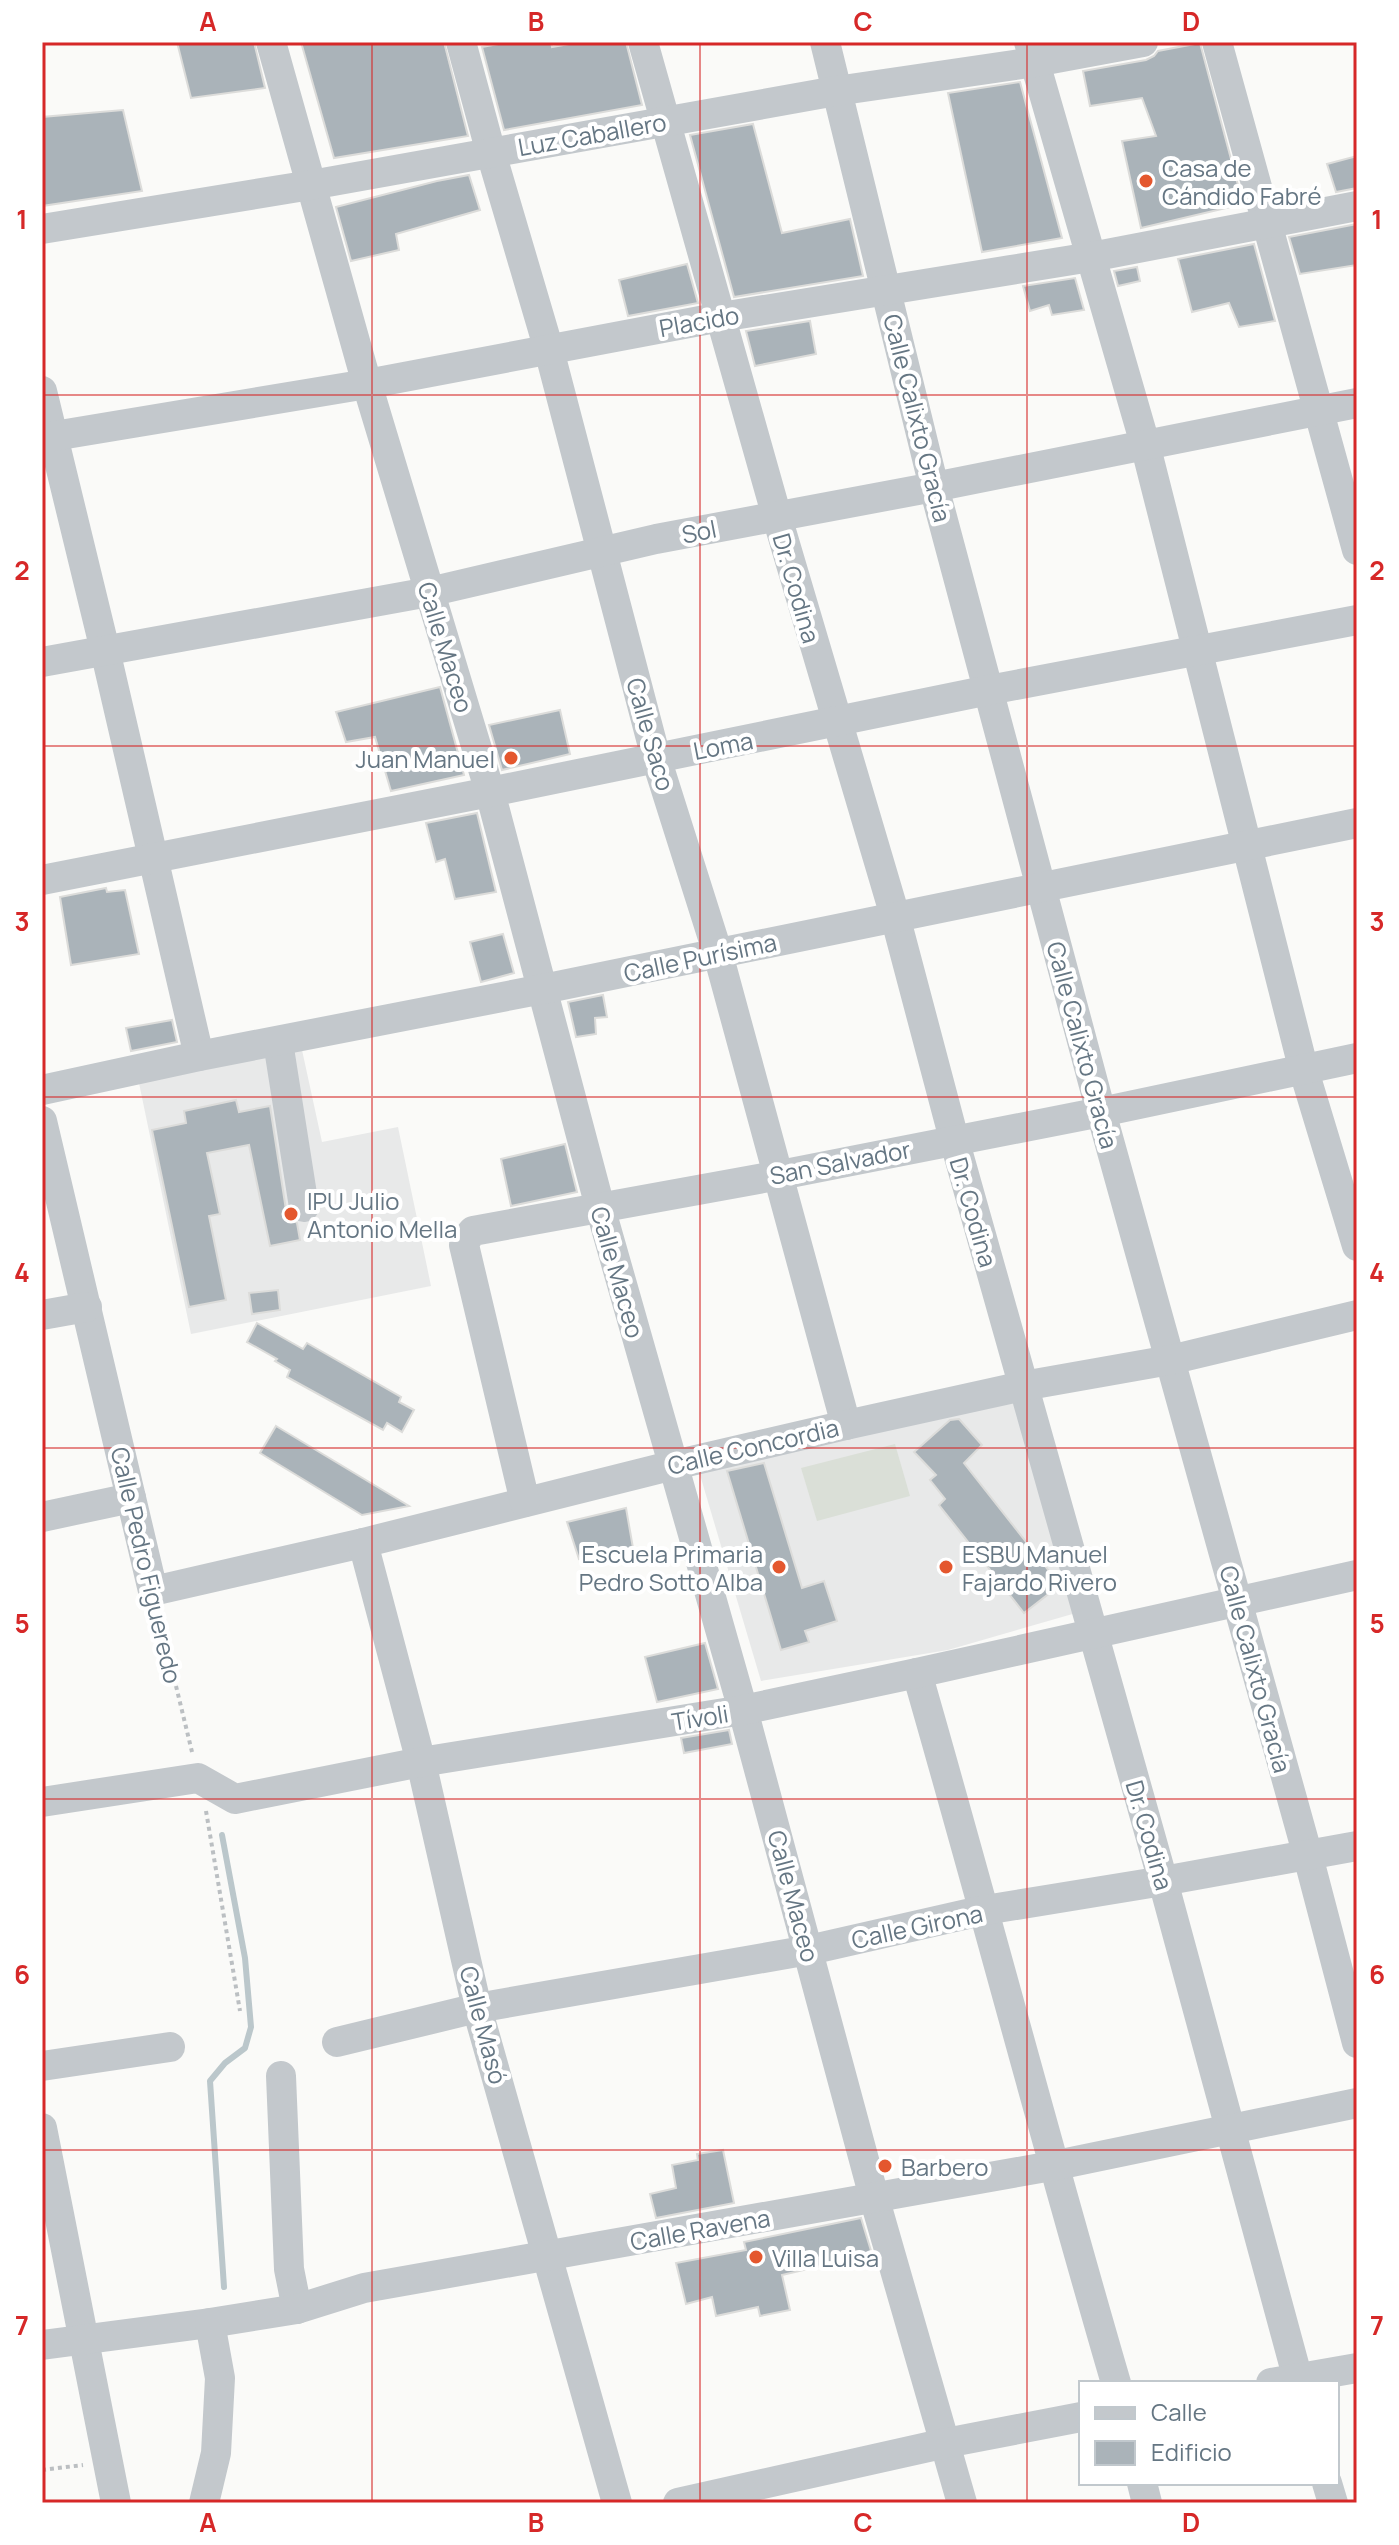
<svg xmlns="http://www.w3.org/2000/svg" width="1399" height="2545" font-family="Manrope,sans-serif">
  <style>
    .built { fill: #e8e9e9 }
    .green { fill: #dadfd7 }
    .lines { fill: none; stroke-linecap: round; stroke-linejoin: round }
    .stream { stroke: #bbc7cb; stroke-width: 6 }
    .building { fill: #aab3b9; stroke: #dcdcda; stroke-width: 2 }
    .path { stroke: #bbbfc2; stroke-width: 4; stroke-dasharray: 4 4; stroke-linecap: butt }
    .minor { stroke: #c3c8cc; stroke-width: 30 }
    .grid { fill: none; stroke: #d62828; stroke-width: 2; stroke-opacity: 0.55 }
    .poi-dot { fill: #e4572e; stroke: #fff; stroke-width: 3 }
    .labels { text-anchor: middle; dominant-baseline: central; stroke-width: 8; stroke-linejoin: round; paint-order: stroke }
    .street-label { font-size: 24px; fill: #657683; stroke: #fff }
    .poi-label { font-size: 24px; fill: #657683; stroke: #fff; text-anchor: start }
    .neatline { fill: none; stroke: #d62828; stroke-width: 3 }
    .grid-label { font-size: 26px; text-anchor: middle; font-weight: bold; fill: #d62828 }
  </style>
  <rect width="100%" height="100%" fill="#fafaf8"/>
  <!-- built -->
  <g class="built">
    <polygon points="302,1050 322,1142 398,1127 431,1286 191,1334 139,1083"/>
    <polygon points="1012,1397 1076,1613 948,1650 761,1681 698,1468"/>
  </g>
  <!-- green -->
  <polygon class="green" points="895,1444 910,1496 817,1521 801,1468"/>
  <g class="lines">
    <!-- stream -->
    <polyline class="stream" points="222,1835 245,1958 251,2027 245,2048 225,2063 210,2081 224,2287"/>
  </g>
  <!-- building -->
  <g class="building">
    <polygon points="177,42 254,42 265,88 191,98"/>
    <polygon points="301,42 444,42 468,136 334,158"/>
    <polygon points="509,42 551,42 552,47 580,42 626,42 642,105 504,130 482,47"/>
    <polygon points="1200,43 1243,204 1141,228 1122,141 1156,136 1142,98 1090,106 1083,71 1146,60 1154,56 1158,51"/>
    <polygon points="1020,82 1062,238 982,252 948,93"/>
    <polygon points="123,110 142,191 42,206 42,117"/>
    <polygon points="753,124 782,233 850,219 863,276 734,297 690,135"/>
    <polygon points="1357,156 1357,188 1336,192 1327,164"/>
    <polygon points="469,175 480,210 396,234 399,250 351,261 336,207 437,181"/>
    <polygon points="1357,224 1357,265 1300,274 1289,237"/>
    <polygon points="1254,244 1275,321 1239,327 1229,303 1192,312 1178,259"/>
    <polygon points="687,264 698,303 628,316 619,280"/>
    <polygon points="1137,267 1140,281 1118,286 1114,271"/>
    <polygon points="1075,278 1084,310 1052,315 1049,305 1030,311 1023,286"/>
    <polygon points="810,321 816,354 755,366 746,331"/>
    <polygon points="440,687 464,775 391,791 375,737 346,742 336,712"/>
    <polygon points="560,710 570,754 502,770 489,725"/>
    <polygon points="477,813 496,892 455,899 445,859 436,862 426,823"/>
    <polygon points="106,888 107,892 125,890 139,954 71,965 60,897"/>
    <polygon points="503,934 514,973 481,982 470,942"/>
    <polygon points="603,995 607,1017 595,1018 596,1034 576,1037 568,1002"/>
    <polygon points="172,1020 177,1042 131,1051 126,1028"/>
    <polygon points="236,1100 239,1112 270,1106 286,1210 290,1218 297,1223 300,1240 270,1246 249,1145 207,1153 220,1214 209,1216 226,1300 189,1307 152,1130 186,1123 184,1111"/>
    <polygon points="565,1144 577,1192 511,1206 501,1159"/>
    <polygon points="278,1290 280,1310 252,1314 249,1293"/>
    <polygon points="257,1323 303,1349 307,1343 401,1397 399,1402 414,1410 402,1432 387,1423 383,1430 287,1377 290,1370 275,1361 277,1359 247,1342"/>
    <polygon points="959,1419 982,1445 964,1463 1060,1585 1024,1613 939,1505 945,1499 930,1480 936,1475 914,1452 950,1420"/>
    <polygon points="276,1426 409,1506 362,1515 260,1453"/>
    <polygon points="764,1463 802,1588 824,1581 837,1621 805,1631 809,1642 781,1650 727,1471"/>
    <polygon points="626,1508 633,1548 579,1559 567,1522"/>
    <polygon points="705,1643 718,1689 657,1702 645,1657"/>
    <polygon points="729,1730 732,1744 684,1753 681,1738"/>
    <polygon points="723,2150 734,2203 656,2218 650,2194 676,2188 672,2165 698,2160 697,2154"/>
    <polygon points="861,2218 872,2254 821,2264 821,2266 782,2275 790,2310 760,2316 758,2307 716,2316 712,2297 686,2304 676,2263 746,2250 744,2242"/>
  </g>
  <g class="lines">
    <!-- path -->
    <g class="path">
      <polyline points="159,1616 193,1756"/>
      <polyline points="206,1811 240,2011"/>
      <polyline points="42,2470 83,2465"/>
    </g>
    <!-- minor -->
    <g class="minor">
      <polyline points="271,42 367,384 490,792 600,1207 743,1710 874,2197 962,2503"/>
      <polyline points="461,42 491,153 549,350 656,758 718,954 846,1425"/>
      <polyline points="643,42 777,517 895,916 954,1139 1163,1881 1299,2383"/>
      <polyline points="825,42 934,487 1101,1112 1308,1856 1357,2043"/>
      <polyline points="1029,42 1145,444 1304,1071 1357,1246"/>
      <polyline points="1217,42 1357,550"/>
      <polyline points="42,229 311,185 836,91 1035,62 1143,42"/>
      <polyline points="42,391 105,650 199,1056"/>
      <polyline points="42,438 367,384 721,317 1091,257 1357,206"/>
      <polyline points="42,662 429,592 656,539 934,487 1357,403"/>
      <polyline points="42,880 490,792 989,690 1357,620"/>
      <polyline points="278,1042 304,1207"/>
      <polyline points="42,1090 199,1056 543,989 1357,823"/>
      <polyline points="42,1121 153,1591 363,1543 674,1465 846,1425 1023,1386 1170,1360 1357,1315"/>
      <polyline points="42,1315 87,1307"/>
      <polyline points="525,1502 464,1245 467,1238 473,1231 780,1175 1101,1112 1357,1058"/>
      <polyline points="42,1517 131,1498"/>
      <polyline points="363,1543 421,1762 477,2008 617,2503"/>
      <path d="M917,1673C985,1909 1047,2147 1116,2383"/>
      <polyline points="42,1802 198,1778 235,1799 421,1762 743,1710 917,1673 1357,1575"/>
      <polyline points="337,2042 477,2008 809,1950 985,1910 1163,1881 1357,1846"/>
      <polyline points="42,2066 170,2047"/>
      <polyline points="281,2076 289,2269 297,2309"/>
      <polyline points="42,2128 116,2503"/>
      <polyline points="42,2345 210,2323 297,2309 364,2288 1052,2166 1357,2103"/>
      <polyline points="1271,2383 1357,2368"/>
      <polyline points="1142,2483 1147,2503"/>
      <polyline points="1327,2483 1333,2503"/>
      <polyline points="204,2503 216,2453 220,2378 210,2323"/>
      <polyline points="678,2503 946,2443 1081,2417"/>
    </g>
  </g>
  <!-- grid -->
  <path class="grid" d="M372,42V2503M700,42V2503M1027,42V2503M42,395H1357M42,746H1357M42,1097H1357M42,1448H1357M42,1799H1357M42,2150H1357"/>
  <!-- markers -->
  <g class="poi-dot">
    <circle cx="1146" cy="181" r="8"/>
    <circle cx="511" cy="758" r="8"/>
    <circle cx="291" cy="1214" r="8"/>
    <circle cx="779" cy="1567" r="8"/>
    <circle cx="946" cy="1567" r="8"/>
    <circle cx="885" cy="2166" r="8"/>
    <circle cx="756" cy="2257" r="8"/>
  </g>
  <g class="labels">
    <!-- street labels -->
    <g class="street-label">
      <text transform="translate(592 134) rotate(-10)">Luz Caballero</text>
      <text transform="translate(699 321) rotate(-10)">Placido</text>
      <text transform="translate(918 418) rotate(76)">Calle Calixto Gracía</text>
      <text transform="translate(699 531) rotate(-11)">Sol</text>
      <text transform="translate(797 588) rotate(74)">Dr. Codina</text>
      <text transform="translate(446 647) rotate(73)">Calle Maceo</text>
      <text transform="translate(651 734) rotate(74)">Calle Saco</text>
      <text transform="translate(723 745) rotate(-11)">Loma</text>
      <text transform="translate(700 957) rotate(-12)">Calle Purísima</text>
      <text transform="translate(1083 1045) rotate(75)">Calle Calixto Gracía</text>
      <text transform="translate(840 1162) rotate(-11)">San Salvador</text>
      <text transform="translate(974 1212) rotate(74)">Dr. Codina</text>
      <text transform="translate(618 1272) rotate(74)">Calle Maceo</text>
      <text transform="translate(753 1446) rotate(-13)">Calle Concordia</text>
      <text transform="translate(147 1565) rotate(77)">Calle Pedro Figueredo</text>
      <text transform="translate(1256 1669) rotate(75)">Calle Calixto Gracía</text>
      <text transform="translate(700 1717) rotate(-9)">Tívoli</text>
      <text transform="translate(1150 1835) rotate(74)">Dr. Codina</text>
      <text transform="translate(794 1896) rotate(75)">Calle Maceo</text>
      <text transform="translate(917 1926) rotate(-12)">Calle Girona</text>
      <text transform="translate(484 2025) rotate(75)">Calle Masó</text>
      <text transform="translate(700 2229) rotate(-10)">Calle Ravena</text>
    </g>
    <!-- poi labels -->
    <g class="poi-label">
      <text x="1162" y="167">Casa de<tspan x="1162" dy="28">Cándido Fabré</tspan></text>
      <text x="495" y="758" text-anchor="end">Juan Manuel</text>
      <text x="307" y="1200">IPU Julio<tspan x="307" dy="28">Antonio Mella</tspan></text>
      <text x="763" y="1553" text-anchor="end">Escuela Primaria<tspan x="763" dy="28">Pedro Sotto Alba</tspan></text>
      <text x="962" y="1553">ESBU Manuel<tspan x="962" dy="28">Fajardo Rivero</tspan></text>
      <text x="901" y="2166">Barbero</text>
      <text x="772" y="2257">Villa Luisa</text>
    </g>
  </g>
  <!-- border -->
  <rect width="1399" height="2545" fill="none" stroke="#ffffff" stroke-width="88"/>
  <!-- legend -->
  <rect x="1079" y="2381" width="260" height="104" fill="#ffffff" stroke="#c1c8cd" stroke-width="2"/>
  <rect x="1095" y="2407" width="40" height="12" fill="#c3c8cc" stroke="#c1c8cd" stroke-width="2"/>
  <text x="1151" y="2421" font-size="24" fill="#657683">Calle</text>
  <rect x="1095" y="2441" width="40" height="24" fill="#aab3b9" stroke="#c1c8cd" stroke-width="2"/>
  <text x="1151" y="2461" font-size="24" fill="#657683">Edificio</text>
  <rect x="44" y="44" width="1311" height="2457" class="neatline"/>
  <g class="grid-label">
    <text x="208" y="31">A</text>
    <text x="536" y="31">B</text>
    <text x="863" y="31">C</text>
    <text x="1191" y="31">D</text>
    <text x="22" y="229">1</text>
    <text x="1377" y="229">1</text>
    <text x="22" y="580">2</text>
    <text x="1377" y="580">2</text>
    <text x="22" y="931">3</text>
    <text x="1377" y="931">3</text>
    <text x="22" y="1282">4</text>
    <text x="1377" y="1282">4</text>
    <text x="22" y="1633">5</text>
    <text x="1377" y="1633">5</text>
    <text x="22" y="1984">6</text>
    <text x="1377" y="1984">6</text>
    <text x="22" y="2335">7</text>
    <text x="1377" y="2335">7</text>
    <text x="208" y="2532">A</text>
    <text x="536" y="2532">B</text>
    <text x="863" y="2532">C</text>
    <text x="1191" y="2532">D</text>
  </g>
</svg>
